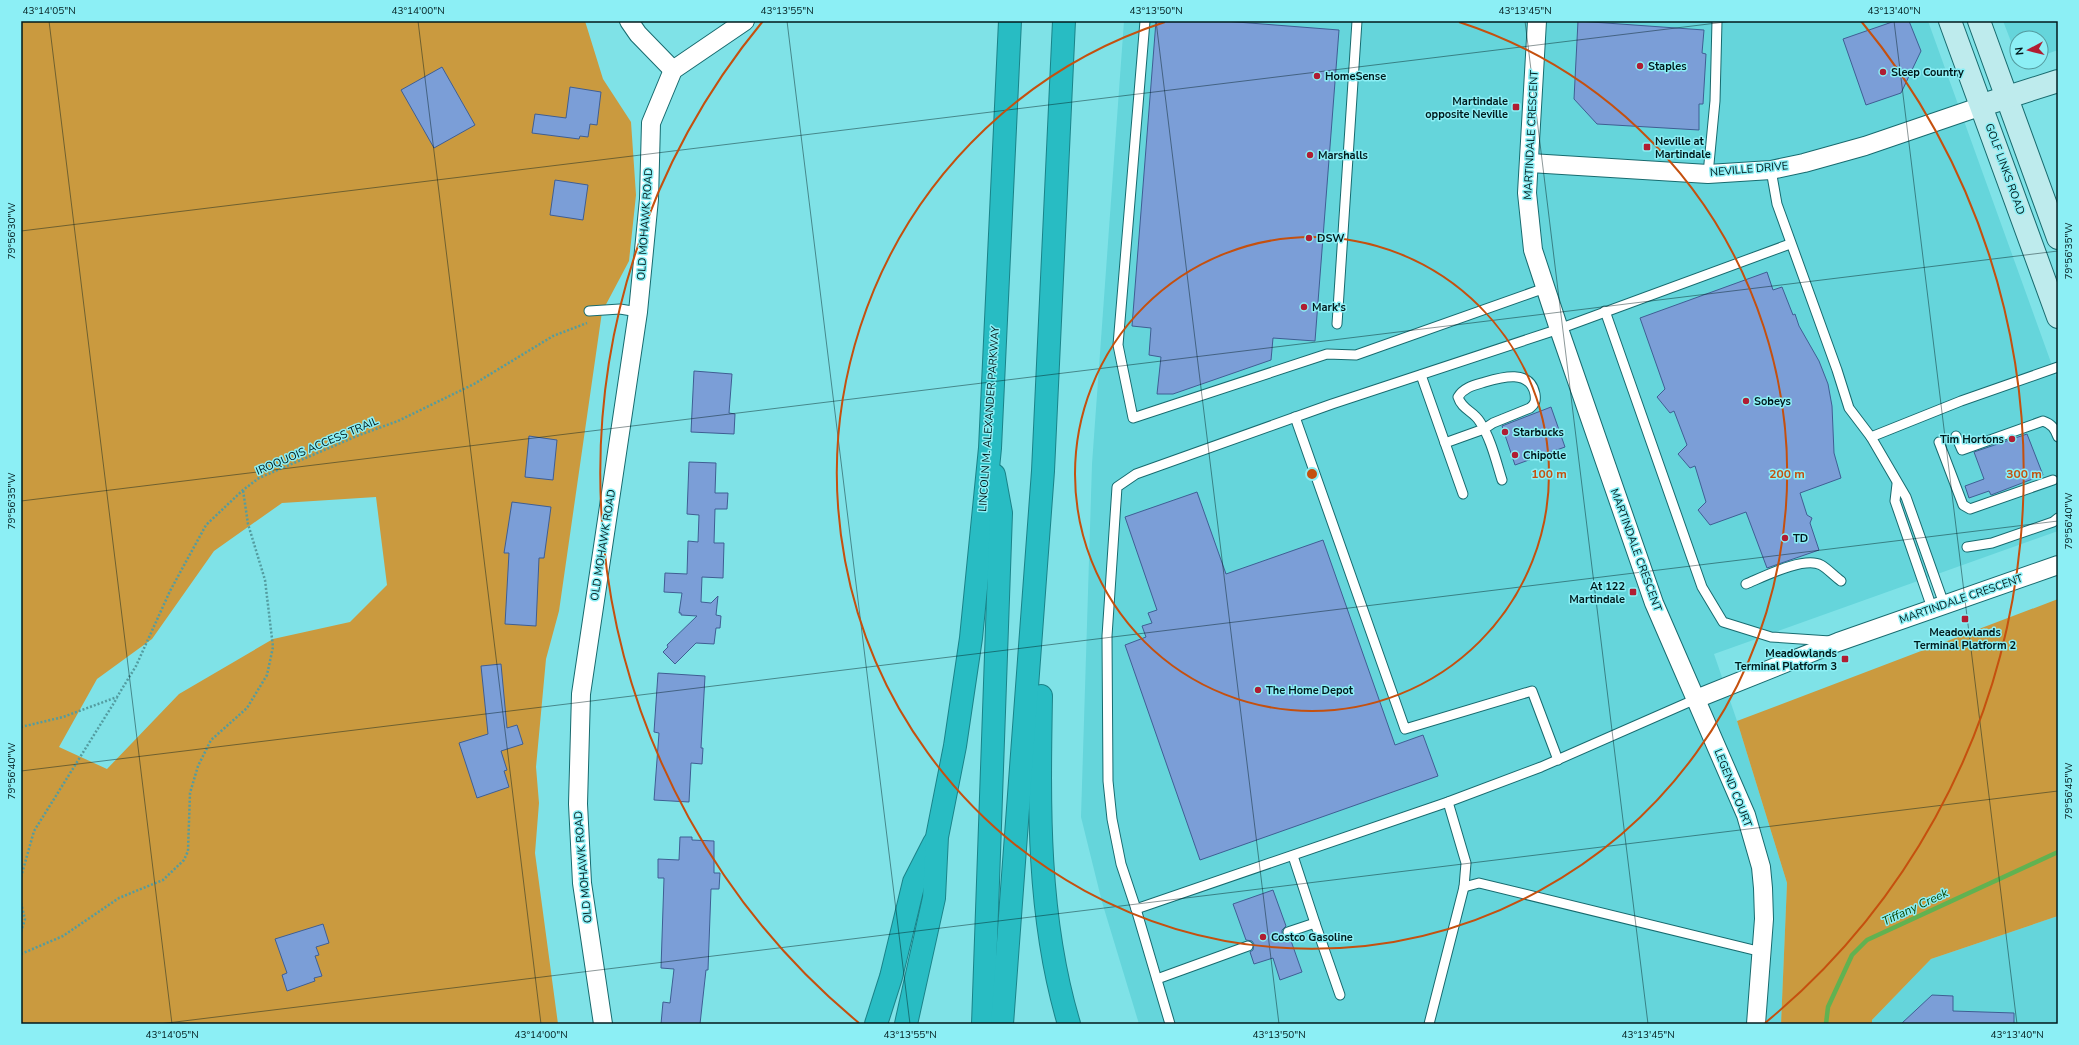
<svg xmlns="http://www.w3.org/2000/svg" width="2079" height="1045" font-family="'Nunito Sans',sans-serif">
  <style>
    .built { fill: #65d5db }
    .green { fill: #ca9a3f; fill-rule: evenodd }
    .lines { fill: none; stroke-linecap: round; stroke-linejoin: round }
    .stream { stroke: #61b251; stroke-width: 4.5 }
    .building { fill: #7b9ed7; stroke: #3f5e93 }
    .lane-casing { stroke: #186b6f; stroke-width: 11 }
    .street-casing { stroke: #186b6f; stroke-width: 20 }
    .secondary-casing { stroke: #186b6f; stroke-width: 24 }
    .highway-casing { stroke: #1a8389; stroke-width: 24 }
    .path { stroke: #539ca0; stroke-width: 2.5; stroke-dasharray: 2 2; stroke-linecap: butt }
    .lane { stroke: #fff; stroke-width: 9 }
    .street { stroke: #fff; stroke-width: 18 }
    .secondary { stroke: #beebed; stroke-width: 22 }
    .highway { stroke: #28bcc3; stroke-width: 22 }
    .ticks { fill: none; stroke: #001a1c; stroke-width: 1; stroke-opacity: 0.45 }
    .ring { fill: none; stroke: #c5500e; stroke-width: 2 }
    .poi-dot { fill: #b01d32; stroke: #8ceff5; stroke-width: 1.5 }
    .labels { text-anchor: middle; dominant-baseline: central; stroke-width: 3; stroke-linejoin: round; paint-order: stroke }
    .poi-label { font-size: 11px; font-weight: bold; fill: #001a1c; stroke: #8ceff5; text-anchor: start }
    .street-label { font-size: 11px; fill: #001a1c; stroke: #8ceff5 }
    .water-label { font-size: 12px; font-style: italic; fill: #0d4500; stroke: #8ceff5 }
    .centre { fill: #c5500e; stroke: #8ceff5; stroke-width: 2 }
    .ring-label { font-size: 12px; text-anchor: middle; font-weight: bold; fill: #c5500e; stroke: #8ceff5; stroke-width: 3; stroke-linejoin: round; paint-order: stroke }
    .neatline { fill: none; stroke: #001a1c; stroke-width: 1.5 }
    .ticks-label { font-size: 10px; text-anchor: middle; fill: #001a1c }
  </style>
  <rect width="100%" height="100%" fill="#7fe2e7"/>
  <!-- built -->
  <g class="built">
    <polygon points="1124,21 1928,21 2058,382 2058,531 1714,654 1737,721 1787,883 1781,1024 1139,1024 1102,902 1081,817 1092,464"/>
    <polygon points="2003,21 2058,21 2058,50 2041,56 2041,38 2017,38 2017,57"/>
    <polygon points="2058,916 2058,1024 1872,1024 1872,1020 1931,959"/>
  </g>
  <!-- green -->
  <g class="green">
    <path d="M21,21H585L603,79L631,122L636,195L629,261L602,312L559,611L546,659L536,767L539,803L535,853L558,1024H21ZM376,497L387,585L350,622L273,639L179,694L107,769L59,747L97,679L152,639L214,551L282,503Z"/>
    <polygon points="2058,599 2058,916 1931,959 1872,1020 1872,1024 1781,1024 1787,883 1737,721"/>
  </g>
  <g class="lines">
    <!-- stream -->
    <polyline class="stream" points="1826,1024 1828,1007 1852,955 1867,940 2058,852"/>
  </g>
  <!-- building -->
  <g class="building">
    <polygon points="1156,21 1224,21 1339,30 1315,341 1273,338 1271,360 1173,394 1157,394 1161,357 1149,355 1151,328 1132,326"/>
    <polygon points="1578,21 1704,30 1702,53 1706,54 1703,104 1699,104 1699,130 1597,124 1574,99"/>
    <polygon points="1895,21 1909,21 1921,51 1901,93 1866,105 1843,39"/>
    <polygon points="442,67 475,125 434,148 401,90"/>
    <polygon points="570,87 601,92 597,125 590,124 588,137 580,136 579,139 532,133 535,114 566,118"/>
    <polygon points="555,180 588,185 583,220 550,215"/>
    <polygon points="1767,272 1773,290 1782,287 1793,315 1795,314 1799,326 1819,361 1828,384 1832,406 1834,453 1841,478 1800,493 1807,515 1812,518 1810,523 1819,550 1767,568 1746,512 1710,525 1698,510 1706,502 1695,466 1690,468 1678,454 1687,445 1674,411 1670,413 1657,397 1665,389 1640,318"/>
    <polygon points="694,371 732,374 729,413 735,414 734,434 691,432"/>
    <polygon points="1551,407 1565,447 1515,465 1502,426"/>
    <polygon points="2027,434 2043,475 1991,495 1989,491 1969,498 1965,486 1984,479 1974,452"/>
    <polygon points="529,436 557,440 553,480 525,477"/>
    <polygon points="689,462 716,463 715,493 728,493 727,509 715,509 714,543 724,543 723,578 702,577 701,602 711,603 718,596 716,615 721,616 720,628 716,628 714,644 696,643 675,664 663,652 668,647 667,645 697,616 681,615 681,613 679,613 682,593 664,592 665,573 687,574 688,541 698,542 699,515 687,514"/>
    <polygon points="1197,492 1226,574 1323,540 1395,745 1423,735 1438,776 1200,860 1125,645 1146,637 1142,626 1152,623 1148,613 1157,610 1125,517"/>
    <polygon points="512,502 551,507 544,558 539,558 536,626 505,624 509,553 504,553"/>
    <polygon points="501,664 507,728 517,725 523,744 501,751 507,770 504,771 509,787 477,798 459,743 488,734 481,666"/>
    <polygon points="658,673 705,676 701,748 703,748 702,764 691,763 689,802 654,800 659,733 654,732"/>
    <polygon points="680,837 692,837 692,840 714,841 714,873 720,873 719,889 711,889 708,970 706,970 700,1024 661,1024 663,1002 670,1003 674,969 661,968 664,878 658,878 658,859 679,860"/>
    <polygon points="1273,890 1286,926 1282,930 1282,934 1286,938 1290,938 1302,972 1280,980 1273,958 1254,964 1250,952 1253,950 1254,944 1252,941 1246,940 1233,904"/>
    <polygon points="323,924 329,943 316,947 319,955 315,956 322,976 314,978 315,981 287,991 282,975 287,973 275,939"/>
    <polygon points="1932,995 1953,996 1953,1011 2014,1013 2014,1024 1901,1024"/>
  </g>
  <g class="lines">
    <defs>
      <g id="lane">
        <polyline points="1145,21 1118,345 1133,418 1327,354 1356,355 1545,288"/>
        <polyline points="1771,170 1777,204 1837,370 1849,408 1871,437 1906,497 1944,604"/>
        <polyline points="1708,174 1715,101 1717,21"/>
        <polyline points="589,311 620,309 638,312"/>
        <polyline points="1605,311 1702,587 1723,622 1771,637 1830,641"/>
        <polyline points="1337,324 1357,21"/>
        <polyline points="1421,375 1463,494"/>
        <polyline points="1295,417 1405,729 1532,691 1558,760"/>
        <path d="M1956,436L1962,450L2043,421C2052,424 2055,429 2058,437"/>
        <polyline points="1871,437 1961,401 2058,367"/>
        <polyline points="1939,442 1963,505 1970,509 2053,480"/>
        <path d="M1445,443L1484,429L1493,423L1530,408C1535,404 1536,401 1535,394C1530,369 1502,377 1485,382C1475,385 1464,387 1458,397C1462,410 1474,411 1480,422C1491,439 1496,461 1502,480"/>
        <polyline points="1897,484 1895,501 1932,608"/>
        <polyline points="1967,547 1992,543 2053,522 2058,518"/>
        <path d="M1746,584C1763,577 1804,556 1821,565C1828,569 1834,576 1841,581"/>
        <polyline points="1696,699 1541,767 1448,802 1136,909 1121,864 1112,819 1108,781 1107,636 1117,487 1136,474 1332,404 1559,329 1790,244"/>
        <polyline points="1464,887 1479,883 1762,952"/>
        <polyline points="1136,909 1170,1024"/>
        <polyline points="1315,923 1340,995"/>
        <polyline points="1288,932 1315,923 1293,856"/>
        <polyline points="1157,979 1248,946"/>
        <polyline points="1429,1024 1464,887 1466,863 1448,802"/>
      </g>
      <g id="street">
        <polyline points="629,21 638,34 673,70"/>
        <polyline points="1537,21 1527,193 1533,250 1559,329 1654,603 1746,815 1761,867 1763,888 1764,919 1756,1024"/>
        <polyline points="1530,163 1708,174 1771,170 1804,163 1865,146 1982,106"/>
        <polyline points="1696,699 1838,642 2058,565"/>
        <polyline points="603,1024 582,883 578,804 581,694 638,312 649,199 651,123 673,70 745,21"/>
      </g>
      <g id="secondary">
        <polyline points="1950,21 2058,317"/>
        <polyline points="1979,21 2058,238"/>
        <polyline points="1992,102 2058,81"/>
      </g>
      <g id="highway">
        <path d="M1041,696C1039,806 1037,917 1069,1024"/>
        <polyline points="876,1024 891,977 914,882 934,843"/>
        <polyline points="906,1024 934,898 937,837 955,746 971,638 990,448 1010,21"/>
        <polyline points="983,1024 1001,513 994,475"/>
        <polyline points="1002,1024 1043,471 1064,21"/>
      </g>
    </defs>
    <!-- lane casing -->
    <use href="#lane" class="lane-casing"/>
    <!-- street casing -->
    <use href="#street" class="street-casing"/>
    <!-- secondary casing -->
    <use href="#secondary" class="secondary-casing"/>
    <!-- highway casing -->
    <use href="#highway" class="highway-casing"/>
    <!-- path -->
    <g class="path">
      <polyline points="21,727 63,717 117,697 136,666 170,591 206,525 243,490 259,478 357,436 398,421 474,384 553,336 587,323"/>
      <polyline points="21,877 34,831 117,698"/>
      <polyline points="21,903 25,919 21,932"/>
      <polyline points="21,954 63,936 119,898 163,880 184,860 188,851 190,793 198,766 211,740 247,708 267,675 273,647 265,580 248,524 243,490"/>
    </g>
    <!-- lane -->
    <use href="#lane" class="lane"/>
    <!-- street -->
    <use href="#street" class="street"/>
    <!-- secondary -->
    <use href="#secondary" class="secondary"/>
    <!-- highway -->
    <use href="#highway" class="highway"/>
  </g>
  <!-- ticks -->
  <path class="ticks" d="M49,21L172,1024M418,21L541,1024M787,21L910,1024M1156,21L1279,1024M1525,21L1648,1024M1894,21L2017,1024M21,231L1733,21M21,501L2058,251M21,771L2058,521M159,1024L2058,791"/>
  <!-- distance rings -->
  <g class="ring">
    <circle cx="1312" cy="474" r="237"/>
    <path d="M1459 22A475 475 0 1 1 1165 22"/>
    <path d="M859 1023A712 712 0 0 1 763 21M1861 21A712 712 0 0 1 1765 1023"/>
  </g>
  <!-- markers -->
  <g class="poi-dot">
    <circle cx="1640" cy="66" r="4"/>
    <circle cx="1883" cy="72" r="4"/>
    <circle cx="1317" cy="76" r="4"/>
    <rect x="1512" y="103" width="8" height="8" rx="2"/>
    <rect x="1643" y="143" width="8" height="8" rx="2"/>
    <circle cx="1310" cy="155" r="4"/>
    <circle cx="1309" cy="238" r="4"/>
    <circle cx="1304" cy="307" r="4"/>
    <circle cx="1746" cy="401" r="4"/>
    <circle cx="1505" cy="432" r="4"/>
    <circle cx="2012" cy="439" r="4"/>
    <circle cx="1515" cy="455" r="4"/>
    <circle cx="1785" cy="538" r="4"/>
    <rect x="1629" y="588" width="8" height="8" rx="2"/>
    <rect x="1961" y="615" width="8" height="8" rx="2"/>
    <rect x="1841" y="655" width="8" height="8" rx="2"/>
    <circle cx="1258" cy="690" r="4"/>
    <circle cx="1263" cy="937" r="4"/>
  </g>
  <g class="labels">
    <!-- poi labels -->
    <g class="poi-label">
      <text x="1648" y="66">Staples</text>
      <text x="1891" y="72">Sleep Country</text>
      <text x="1325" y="76">HomeSense</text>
      <text x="1508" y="101" text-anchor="end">Martindale<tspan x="1508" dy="13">opposite Neville</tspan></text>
      <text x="1655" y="141">Neville at<tspan x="1655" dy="13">Martindale</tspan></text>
      <text x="1318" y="155">Marshalls</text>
      <text x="1317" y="238">DSW</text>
      <text x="1312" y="307">Mark's</text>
      <text x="1754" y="401">Sobeys</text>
      <text x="1513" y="432">Starbucks</text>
      <text x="2004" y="439" text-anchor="end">Tim Hortons</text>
      <text x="1523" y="455">Chipotle</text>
      <text x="1793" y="538">TD</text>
      <text x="1625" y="586" text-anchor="end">At 122<tspan x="1625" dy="13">Martindale</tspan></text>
      <text x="1965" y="632" text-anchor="middle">Meadowlands<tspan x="1965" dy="13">Terminal Platform 2</tspan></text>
      <text x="1837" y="653" text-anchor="end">Meadowlands<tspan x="1837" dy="13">Terminal Platform 3</tspan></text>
      <text x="1266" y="690">The Home Depot</text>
      <text x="1271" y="937">Costco Gasoline</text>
    </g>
    <!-- street labels -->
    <g class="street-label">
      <text transform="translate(1531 135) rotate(-87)">MARTINDALE CRESCENT</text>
      <text transform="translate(1749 169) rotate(-5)">NEVILLE DRIVE</text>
      <text transform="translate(2005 169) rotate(70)">GOLF LINKS ROAD</text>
      <text transform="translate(645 224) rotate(-86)">OLD MOHAWK ROAD</text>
      <text transform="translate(989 419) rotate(-86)">LINCOLN M. ALEXANDER PARKWAY</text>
      <text transform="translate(317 446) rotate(-23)">IROQUOIS ACCESS TRAIL</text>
      <text transform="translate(603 545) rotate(-81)">OLD MOHAWK ROAD</text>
      <text transform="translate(1636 550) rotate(70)">MARTINDALE CRESCENT</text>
      <text transform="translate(1961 599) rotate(-19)">MARTINDALE CRESCENT</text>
      <text transform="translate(1733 788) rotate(68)">LEGEND COURT</text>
      <text transform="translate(583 867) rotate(-95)">OLD MOHAWK ROAD</text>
    </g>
    <!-- water labels -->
    <g class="water-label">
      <text transform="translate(1915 907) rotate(-25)">Tiffany Creek</text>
    </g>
  </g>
  <circle cx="1312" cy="474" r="6" class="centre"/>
  <g class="ring-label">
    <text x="1549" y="478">100 m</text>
    <text x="1787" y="478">200 m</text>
    <text x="2024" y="478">300 m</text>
  </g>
  <!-- border -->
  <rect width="2079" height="1045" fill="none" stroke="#8ceff5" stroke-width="44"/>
  <!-- north arrow -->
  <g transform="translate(2029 50) rotate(263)"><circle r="19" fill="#8ceff5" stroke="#549a9e"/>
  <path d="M0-3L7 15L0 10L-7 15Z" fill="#b01d32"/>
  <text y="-6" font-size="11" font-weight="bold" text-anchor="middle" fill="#001a1c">N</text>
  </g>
  <rect x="22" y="22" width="2035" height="1001" class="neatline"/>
  <g class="ticks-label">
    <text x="49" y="14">43°14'05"N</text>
    <text x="418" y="14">43°14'00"N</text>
    <text x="787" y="14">43°13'55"N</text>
    <text x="1156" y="14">43°13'50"N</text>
    <text x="1525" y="14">43°13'45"N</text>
    <text x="1894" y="14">43°13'40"N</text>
    <text transform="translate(11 231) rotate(-90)" y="4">79°56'30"W</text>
    <text transform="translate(2068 251) rotate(-90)" y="4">79°56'35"W</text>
    <text transform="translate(11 501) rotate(-90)" y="4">79°56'35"W</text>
    <text transform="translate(2068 521) rotate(-90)" y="4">79°56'40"W</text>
    <text transform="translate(11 771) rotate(-90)" y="4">79°56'40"W</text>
    <text transform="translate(2068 791) rotate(-90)" y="4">79°56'45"W</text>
    <text x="172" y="1038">43°14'05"N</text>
    <text x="541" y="1038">43°14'00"N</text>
    <text x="910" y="1038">43°13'55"N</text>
    <text x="1279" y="1038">43°13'50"N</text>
    <text x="1648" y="1038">43°13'45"N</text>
    <text x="2017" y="1038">43°13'40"N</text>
  </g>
</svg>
